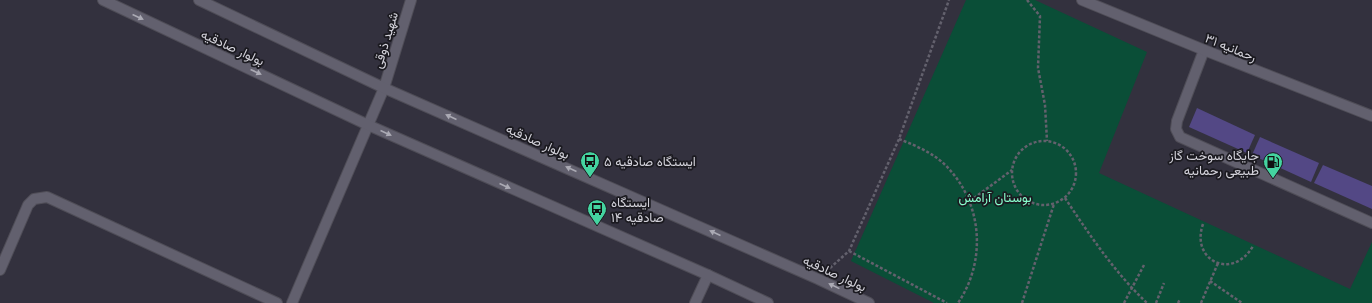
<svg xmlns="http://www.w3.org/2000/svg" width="1372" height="303" font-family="Quicksand,Vazirmatn,sans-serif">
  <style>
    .green { fill: #0a4e37 }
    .building { fill: #534885 }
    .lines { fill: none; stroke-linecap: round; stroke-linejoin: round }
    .lane-casing { stroke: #4f4d57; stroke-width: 12 }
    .street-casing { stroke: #4f4d57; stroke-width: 12 }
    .secondary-casing { stroke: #4f4d57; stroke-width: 12 }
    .path { stroke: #63616d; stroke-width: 2.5; stroke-dasharray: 3 2; stroke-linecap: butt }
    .lane { stroke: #62606e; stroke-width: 10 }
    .street { stroke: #62606e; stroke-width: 10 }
    .secondary { stroke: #62606e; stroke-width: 10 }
    .oneway { fill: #abaab4 }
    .labels { text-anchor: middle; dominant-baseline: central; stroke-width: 3.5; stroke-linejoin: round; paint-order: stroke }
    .street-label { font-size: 13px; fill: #d3d2da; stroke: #1b1a20 }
    .poi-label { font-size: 13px; fill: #d3d2da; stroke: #1b1a20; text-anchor: start }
    .park-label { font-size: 13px; fill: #88fecd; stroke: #1b1a20 }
  </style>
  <rect width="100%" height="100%" fill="#33313e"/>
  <!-- green -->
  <polygon class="green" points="966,0 1035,0 1147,52 1099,173 1350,289 1372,242 1372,303 934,303 851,261"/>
  <!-- building -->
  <g class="building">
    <polygon points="1197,108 1255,135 1247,153 1189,127"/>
    <polygon points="1260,137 1319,163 1311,182 1252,155"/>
    <polygon points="1323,165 1372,186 1372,209 1314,183"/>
  </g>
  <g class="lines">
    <defs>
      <polyline id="lane" points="1204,50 1177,121 1176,129 1180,137 1372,223"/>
      <g id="street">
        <polyline points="1082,0 1204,50 1372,116"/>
        <polyline points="0,270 28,205 34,199 47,197 277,303"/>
        <polyline points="292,303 384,88 411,0"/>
        <polyline points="695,303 708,275"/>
      </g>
      <g id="secondary">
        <polyline points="103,0 368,125 708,275 768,303"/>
        <polyline points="199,0 384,88 818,279 869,303"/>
      </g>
    </defs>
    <!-- lane casing -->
    <use href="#lane" class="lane-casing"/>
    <!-- street casing -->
    <use href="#street" class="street-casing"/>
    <!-- secondary casing -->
    <use href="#secondary" class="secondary-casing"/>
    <!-- path -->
    <g class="path">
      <polyline points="1027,0 1040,16 1038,68 1045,105 1047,141"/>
      <path d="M899,139C914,145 929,151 942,162C982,198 988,259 958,303"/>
      <circle cx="1044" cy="173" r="32"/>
      <path d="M1065,198C1089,234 1115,273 1147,303"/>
      <polyline points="970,201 1012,170"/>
      <path d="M1203,224C1190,261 1233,281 1253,246"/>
      <polyline points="849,251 947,303"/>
      <polyline points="830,268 849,251 899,139 949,0"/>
      <polyline points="1210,281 1242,303"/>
      <polyline points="1022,303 1054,204"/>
      <polyline points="1124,303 1144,265"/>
      <polyline points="1156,303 1164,283"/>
      <polyline points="1178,303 1180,299"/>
      <polyline points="1201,303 1218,263"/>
    </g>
    <!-- lane -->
    <use href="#lane" class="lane"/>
    <!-- street -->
    <use href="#street" class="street"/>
    <!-- secondary -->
    <use href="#secondary" class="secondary"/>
  </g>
  <!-- one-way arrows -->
  <defs><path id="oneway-solid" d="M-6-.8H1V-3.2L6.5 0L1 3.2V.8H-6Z"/></defs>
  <g class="oneway">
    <use href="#oneway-solid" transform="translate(138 17) rotate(25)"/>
    <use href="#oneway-solid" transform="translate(256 72) rotate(25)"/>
    <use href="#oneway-solid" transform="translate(451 117) rotate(-156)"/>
    <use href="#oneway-solid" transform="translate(386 133) rotate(24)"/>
    <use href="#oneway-solid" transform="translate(571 169) rotate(-156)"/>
    <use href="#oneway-solid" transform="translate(505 186) rotate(24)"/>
    <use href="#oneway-solid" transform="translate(715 233) rotate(-156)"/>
    <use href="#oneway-solid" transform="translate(834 286) rotate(-154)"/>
  </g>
  <!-- icons -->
  <defs>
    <symbol id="bus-pin" viewBox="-11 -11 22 30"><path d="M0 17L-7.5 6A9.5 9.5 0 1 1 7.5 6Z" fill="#44d4a0" stroke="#1b1a20"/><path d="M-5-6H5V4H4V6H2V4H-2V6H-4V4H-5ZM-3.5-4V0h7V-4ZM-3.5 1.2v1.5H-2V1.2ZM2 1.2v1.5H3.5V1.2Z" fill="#111"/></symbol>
    <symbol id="fuel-pin" viewBox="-11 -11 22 30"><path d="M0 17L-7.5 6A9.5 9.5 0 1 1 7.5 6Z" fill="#44d4a0" stroke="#1b1a20"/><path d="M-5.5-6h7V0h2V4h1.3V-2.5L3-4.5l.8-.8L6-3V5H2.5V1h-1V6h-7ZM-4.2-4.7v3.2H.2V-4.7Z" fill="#111"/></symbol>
  </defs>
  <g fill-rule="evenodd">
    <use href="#bus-pin" x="579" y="150" width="22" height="30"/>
    <use href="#fuel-pin" x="1262" y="151" width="22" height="30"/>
    <use href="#bus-pin" x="586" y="198" width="22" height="30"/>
  </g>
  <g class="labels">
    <!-- street labels -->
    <g class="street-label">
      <text transform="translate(385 40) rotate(-73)">شهید ذوقی</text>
      <text transform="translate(233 47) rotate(25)">بولوار صادقیه</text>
      <text transform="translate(1231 47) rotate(22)">رحمانیه ۳۱</text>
      <text transform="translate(538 141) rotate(24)">بولوار صادقیه</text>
      <text transform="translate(835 273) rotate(25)">بولوار صادقیه</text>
    </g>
    <!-- poi labels -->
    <g class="poi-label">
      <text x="1259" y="155" text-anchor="end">جایگاه سوخت گاز<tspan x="1259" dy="15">طبیعی رحمانیه</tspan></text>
      <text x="604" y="161">ایستگاه صادقیه ۵</text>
      <text x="611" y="202">ایستگاه<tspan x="611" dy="15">صادقیه ۱۴</tspan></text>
    </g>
    <!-- park labels -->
    <g class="park-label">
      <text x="995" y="197">بوستان آرامش</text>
    </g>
  </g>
</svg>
